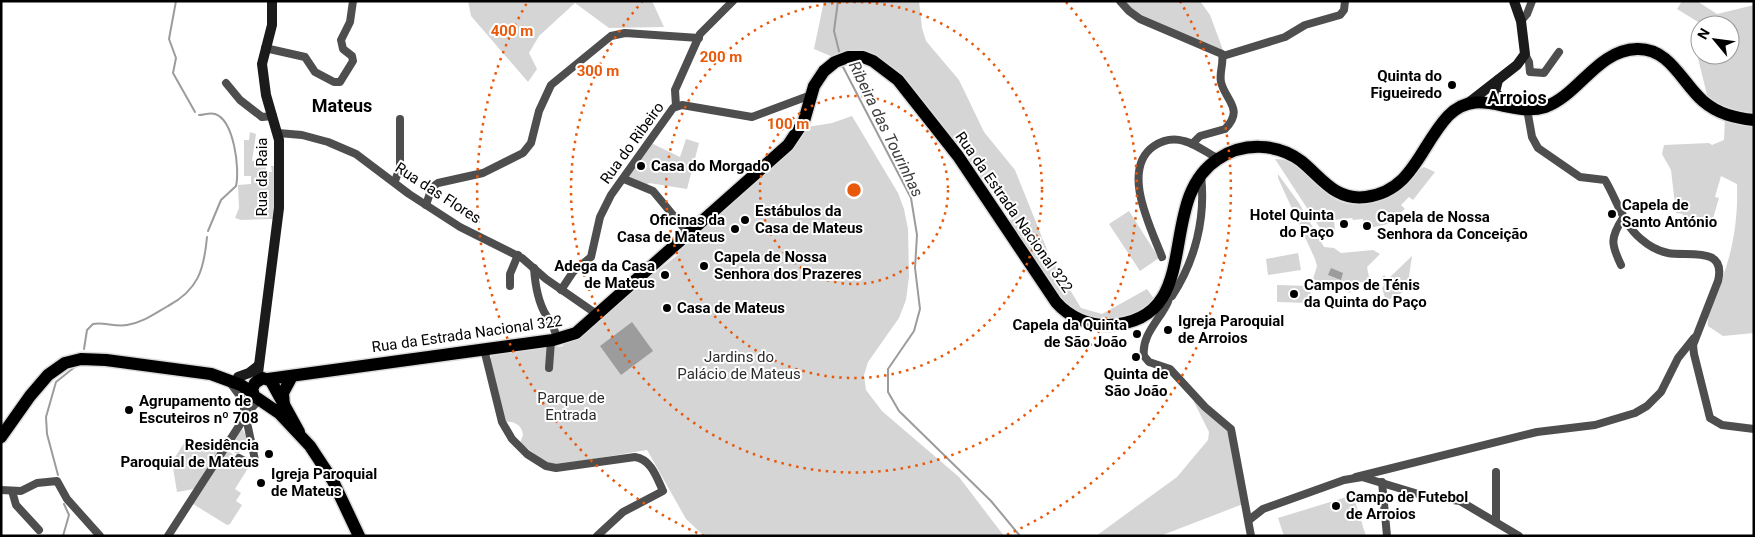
<svg xmlns="http://www.w3.org/2000/svg" width="1755" height="537" font-family="Roboto,sans-serif">
  <style>
    .green { fill: #d5d5d5 }
    .water { fill: #9c9c9c }
    .lines { fill: none; stroke-linecap: round; stroke-linejoin: round }
    .stream { stroke: #9c9c9c; stroke-width: 2 }
    .primary-casing { stroke: #dbdbdb; stroke-width: 15 }
    .street { stroke: #4e4e4e; stroke-width: 8 }
    .secondary { stroke: #1b1b1b; stroke-width: 10 }
    .primary { stroke: #000; stroke-width: 12 }
    .ring { fill: none; stroke: #e8590c; stroke-width: 2.5; stroke-dasharray: 2.5 5 }
    .poi-dot { fill: #000; stroke: #fff; stroke-width: 2 }
    .labels { text-anchor: middle; dominant-baseline: central; stroke-width: 4; stroke-linejoin: round; paint-order: stroke }
    .poi-label { font-size: 15px; font-weight: bold; fill: #000; stroke: #fff; text-anchor: start }
    .street-label { font-size: 15px; fill: #000; stroke: #fff }
    .park-label { font-size: 15px; fill: #2c2c2c; stroke: #fff }
    .water-label { font-size: 16px; font-style: italic; fill: #3d3d3d; stroke: #fff }
    .quarter-label { font-size: 18px; font-weight: bold; fill: #000; stroke: #fff }
    .centre { fill: #e8590c; stroke: #fff; stroke-width: 2.5 }
    .ring-label { font-size: 15px; text-anchor: middle; font-weight: bold; fill: #e8590c; stroke: #fff; stroke-width: 4; stroke-linejoin: round; paint-order: stroke }
  </style>
  <rect width="100%" height="100%" fill="#fff"/>
  <!-- green -->
  <g class="green">
    <polygon points="468,1 652,1 664,27 609,28 575,3 539,36 529,53 537,69 528,82 471,16"/>
    <path d="M824,1H919L922,28L926,41L959,80L984,132L1015,170L1050,257L1081,308L1102,314L1147,289L1155,300L1136,314L1099,321L1065,306L1009,225L1012,208C1003,194 999,183 981,182L887,65L835,58L814,49Z"/>
    <polygon points="1126,1 1200,1 1210,15 1223,50 1146,19 1134,11"/>
    <polygon points="1682,1 1697,1 1717,14 1754,5 1754,116 1741,115 1708,99 1695,46 1700,38 1700,55 1730,55 1730,25 1703,25 1677,9"/>
    <path d="M852,116L898,193L904,209L908,229L909,277L906,300L899,318L868,362L864,375L866,390L882,411L959,477L1004,536H704L686,519L647,450L557,465L546,462L520,443L523,435C522,425 514,421 505,422L490,359L494,352L556,344L558,347L563,346L564,343L679,254L676,250L797,142L807,127L832,123Z"/>
    <path d="M1725,118L1754,123V333L1723,336L1708,326C1706,305 1722,284 1727,264C1735,239 1738,210 1737,184L1721,176L1715,197L1719,198L1711,225L1682,216L1683,214L1676,213L1671,170L1662,154L1664,145L1709,143L1712,145L1724,140Z"/>
    <polygon points="250,132 256,134 252,161 264,160 267,172 272,172 271,166 275,166 274,219 241,220 235,218 239,208 238,185 251,184 251,176 244,176 244,140 249,140"/>
    <polygon points="686,139 699,143 687,189 649,183 645,186 626,179 649,142 680,157"/>
    <path d="M1275,159C1322,158 1317,223 1381,199C1397,193 1408,174 1424,167L1435,172L1413,200L1409,197L1401,205L1405,209L1388,224L1370,228V224H1364L1363,219L1353,220L1352,218L1334,220L1335,230L1327,232L1320,228Z"/>
    <polygon points="1278,174 1299,203 1324,247 1334,248 1341,253 1373,250 1380,254 1367,267 1370,282 1353,283 1350,293 1313,279 1317,266 1315,259 1278,178"/>
    <polygon points="1129,211 1159,258 1140,271 1109,224"/>
    <polygon points="1298,253 1301,270 1268,275 1266,259"/>
    <polygon points="1412,256 1407,290 1386,301 1382,288 1384,285 1381,279 1384,275 1388,279"/>
    <polygon points="1277,285 1311,286 1310,303 1277,302"/>
    <polygon points="1193,400 1228,431 1243,504 1160,536 1096,536 1177,477 1208,440 1209,432"/>
    <polygon points="242,428 248,440 238,455 228,448"/>
    <polygon points="186,440 213,447 217,452 194,489 177,492 172,462"/>
    <polygon points="226,450 250,465 235,489 241,493 236,501 242,505 230,524 227,525 193,504"/>
    <polygon points="1353,495 1366,536 1284,536 1278,518"/>
  </g>
  <!-- water -->
  <g class="water">
    <polygon points="1331,268 1343,273 1341,280 1328,275"/>
    <polygon points="632,322 653,351 621,375 600,346"/>
  </g>
  <g class="lines">
    <!-- stream -->
    <g class="stream">
      <polyline points="176,1 169,39 176,58 173,73 195,112"/>
      <polyline points="838,1 834,31 840,55"/>
      <polyline points="842,65 911,198 917,235 915,268 920,309 914,331 888,369 888,392 899,411 991,501 1020,536"/>
      <path d="M199,115C204,115 210,112 215,114C234,120 240,169 236,186L221,200L208,231"/>
      <path d="M84,349L87,330L93,324C104,322 115,327 127,325C144,322 154,314 168,306C198,290 204,270 207,237"/>
      <polyline points="58,475 47,434 46,417 56,382 76,366"/>
      <polyline points="63,536 69,515 64,504"/>
    </g>
    <defs>
      <g id="primary">
        <path d="M268,379L553,340L576,333L788,145L804,121L814,86L824,71L835,62L848,57H863L873,61L898,80L958,156L1056,302C1069,317 1089,326 1109,325C1208,320 1153,201 1218,159C1243,142 1277,143 1301,161C1322,178 1335,201 1366,197C1413,191 1420,146 1448,116C1478,85 1511,118 1545,107C1579,95 1597,50 1637,49C1670,48 1682,83 1703,101C1718,114 1735,118 1754,120"/>
        <polyline points="284,407 283,393 290,380"/>
        <polyline points="299,432 271,381 263,378 255,383 252,389 254,396 279,413 310,446 333,481 359,536"/>
        <polyline points="1,437 30,396 48,375 65,363 81,359 106,360 211,374 241,385 253,393"/>
      </g>
    </defs>
    <!-- primary casing -->
    <use href="#primary" class="primary-casing"/>
    <!-- street -->
    <g class="street">
      <path d="M1120,1L1129,11L1140,19L1222,54C1224,63 1219,73 1221,82C1225,100 1245,109 1225,129L1200,136L1192,144"/>
      <polyline points="1521,21 1527,14 1532,1"/>
      <polyline points="265,48 305,57 315,72 334,82 340,82 353,61 352,56 343,49 341,40 350,22 353,1"/>
      <polyline points="1525,54 1529,62 1530,72 1544,73 1559,52"/>
      <polyline points="1223,56 1285,37 1305,25 1340,15 1344,10 1345,1"/>
      <polyline points="226,83 240,100 262,117 273,116"/>
      <polyline points="676,106 675,90 700,34 733,1"/>
      <path d="M1527,109L1532,137L1538,148L1580,177L1605,180C1617,200 1623,224 1641,239C1649,246 1658,251 1668,253C1687,257 1727,245 1718,281L1693,345L1694,354L1710,418L1722,425L1754,429"/>
      <polyline points="278,133 302,135 328,142 356,154 409,194 460,227 522,258 546,279 598,315"/>
      <polyline points="624,179 653,191 688,233"/>
      <polyline points="395,181 400,167 400,119"/>
      <polyline points="426,205 432,187 438,183 483,173 523,153 531,143 539,111 551,85 611,36 625,33 699,38"/>
      <path d="M1162,257C1151,228 1120,169 1154,146C1163,140 1174,138 1184,141C1196,144 1207,153 1219,159"/>
      <path d="M1621,265C1611,244 1610,238 1623,218"/>
      <path d="M534,268C535,283 538,302 546,315C552,326 554,325 557,340"/>
      <path d="M1170,284C1176,309 1140,328 1144,356L1149,362L1170,369L1205,407L1231,429L1251,536"/>
      <polyline points="510,286 510,274 518,255"/>
      <polyline points="561,290 573,272 591,257 600,217 611,195 673,108 682,105 752,117 811,95"/>
      <path d="M1172,296C1195,261 1206,218 1201,176"/>
      <path d="M484,349L502,422L512,439L527,454L546,466L556,468L635,457C651,459 657,478 663,491L623,512L597,536"/>
      <polyline points="549,368 551,341"/>
      <polyline points="231,384 242,399 255,460 250,464 239,458"/>
      <polyline points="1496,472 1496,522"/>
      <polyline points="1356,477 1537,432 1595,425 1635,413 1647,406 1661,392 1678,358 1694,338"/>
      <polyline points="1382,482 1387,536"/>
      <polyline points="1,490 21,491 37,483 57,481 67,499 100,536"/>
      <polyline points="12,491 16,505 39,530"/>
      <polyline points="1249,520 1263,509 1344,480 1362,477 1425,496 1460,501 1519,536"/>
      <polyline points="168,536 248,412 259,400"/>
    </g>
    <!-- secondary -->
    <g class="secondary">
      <polyline points="1498,80 1495,92 1507,105"/>
      <polyline points="1467,104 1517,65 1525,54 1521,21 1514,1"/>
      <polyline points="238,377 249,373 258,366"/>
      <polyline points="257,381 279,208 279,140 266,95 262,64 272,25 272,1"/>
    </g>
    <!-- primary -->
    <use href="#primary" class="primary"/>
  </g>
  <!-- distance rings -->
  <g class="ring">
    <circle cx="854" cy="190" r="94"/>
    <circle cx="854" cy="190" r="188"/>
    <path d="M1066 2A283 283 0 1 1 642 2"/>
    <path d="M704 536A377 377 0 0 1 528 1M1180 1A377 377 0 0 1 1004 536"/>
  </g>
  <!-- markers -->
  <g class="poi-dot">
    <circle cx="1452" cy="85" r="5"/>
    <circle cx="641" cy="166" r="5"/>
    <circle cx="1612" cy="214" r="5"/>
    <circle cx="745" cy="220" r="5"/>
    <circle cx="1344" cy="224" r="5"/>
    <circle cx="1367" cy="226" r="5"/>
    <circle cx="735" cy="229" r="5"/>
    <circle cx="704" cy="266" r="5"/>
    <circle cx="665" cy="275" r="5"/>
    <circle cx="1294" cy="294" r="5"/>
    <circle cx="667" cy="308" r="5"/>
    <circle cx="1168" cy="330" r="5"/>
    <circle cx="1137" cy="334" r="5"/>
    <circle cx="1136" cy="357" r="5"/>
    <circle cx="129" cy="410" r="5"/>
    <circle cx="269" cy="454" r="5"/>
    <circle cx="261" cy="483" r="5"/>
    <circle cx="1336" cy="506" r="5"/>
  </g>
  <g class="labels">
    <!-- poi labels -->
    <g class="poi-label">
      <text x="1442" y="76" text-anchor="end">Quinta do<tspan x="1442" dy="17">Figueiredo</tspan></text>
      <text x="651" y="166">Casa do Morgado</text>
      <text x="1622" y="205">Capela de<tspan x="1622" dy="17">Santo António</tspan></text>
      <text x="755" y="211">Estábulos da<tspan x="755" dy="17">Casa de Mateus</tspan></text>
      <text x="1334" y="215" text-anchor="end">Hotel Quinta<tspan x="1334" dy="17">do Paço</tspan></text>
      <text x="1377" y="217">Capela de Nossa<tspan x="1377" dy="17">Senhora da Conceição</tspan></text>
      <text x="725" y="220" text-anchor="end">Oficinas da<tspan x="725" dy="17">Casa de Mateus</tspan></text>
      <text x="714" y="257">Capela de Nossa<tspan x="714" dy="17">Senhora dos Prazeres</tspan></text>
      <text x="655" y="266" text-anchor="end">Adega da Casa<tspan x="655" dy="17">de Mateus</tspan></text>
      <text x="1304" y="285">Campos de Ténis<tspan x="1304" dy="17">da Quinta do Paço</tspan></text>
      <text x="677" y="308">Casa de Mateus</text>
      <text x="1178" y="321">Igreja Paroquial<tspan x="1178" dy="17">de Arroios</tspan></text>
      <text x="1127" y="325" text-anchor="end">Capela da Quinta<tspan x="1127" dy="17">de São João</tspan></text>
      <text x="1136" y="374" text-anchor="middle">Quinta de<tspan x="1136" dy="17">São João</tspan></text>
      <text x="139" y="401">Agrupamento de<tspan x="139" dy="17">Escuteiros nº 708</tspan></text>
      <text x="259" y="445" text-anchor="end">Residência<tspan x="259" dy="17">Paroquial de Mateus</tspan></text>
      <text x="271" y="474">Igreja Paroquial<tspan x="271" dy="17">de Mateus</tspan></text>
      <text x="1346" y="497">Campo de Futebol<tspan x="1346" dy="17">de Arroios</tspan></text>
    </g>
    <!-- street labels -->
    <g class="street-label">
      <text transform="translate(632 143) rotate(-54)">Rua do Ribeiro</text>
      <text transform="translate(262 177) rotate(-90)">Rua da Raia</text>
      <text transform="translate(438 193) rotate(33)">Rua das Flores</text>
      <text transform="translate(1014 212) rotate(55)">Rua da Estrada Nacional 322</text>
      <text transform="translate(467 334) rotate(-8)">Rua da Estrada Nacional 322</text>
    </g>
    <!-- park labels -->
    <g class="park-label">
      <text x="739" y="357">Jardins do<tspan x="739" dy="17">Palácio de Mateus</tspan></text>
      <text x="571" y="398">Parque de<tspan x="571" dy="17">Entrada</tspan></text>
    </g>
    <!-- water labels -->
    <g class="water-label">
      <text transform="translate(886 129) rotate(64)">Ribeira das Tourinhas</text>
    </g>
    <!-- quarter labels -->
    <g class="quarter-label">
      <text x="1517" y="97">Arroios</text>
      <text x="342" y="105">Mateus</text>
    </g>
  </g>
  <circle cx="854" cy="190" r="8" class="centre"/>
  <g class="ring-label">
    <text x="512" y="36">400 m</text>
    <text x="721" y="62">200 m</text>
    <text x="598" y="76">300 m</text>
    <text x="788" y="129">100 m</text>
  </g>
  <!-- border -->
  <rect width="1755" height="537" fill="none" stroke="#000000" stroke-width="5"/>
  <!-- north arrow -->
  <g transform="translate(1715 40) rotate(299)"><circle r="24" fill="#ffffff" stroke="#999999"/>
  <path d="M0-4L9 19L0 12L-9 19Z" fill="#000000"/>
  <text y="-8" font-size="14" font-weight="bold" text-anchor="middle" fill="#000000">N</text>
  </g>
</svg>
